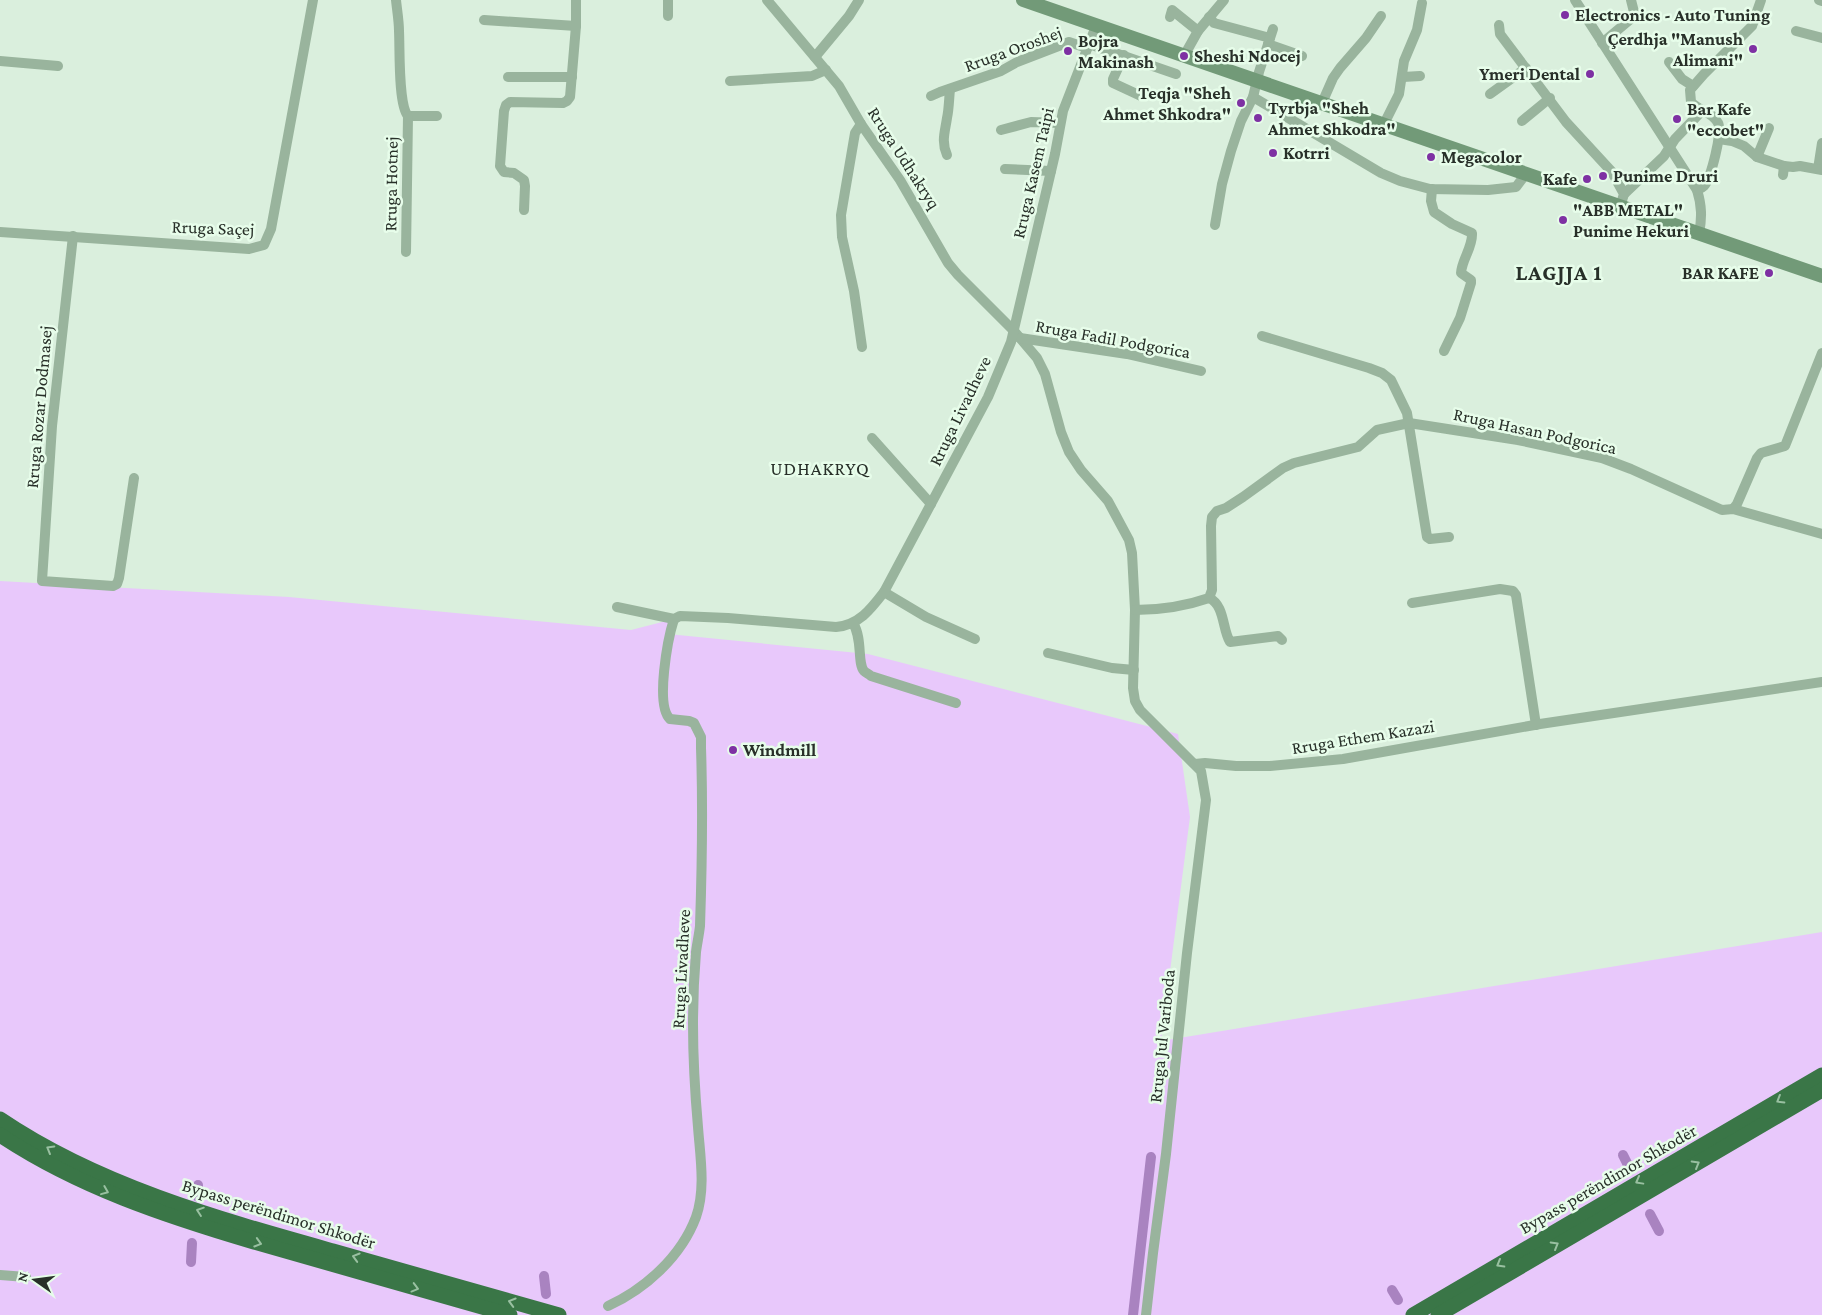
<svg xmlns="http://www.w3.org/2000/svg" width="1822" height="1315" font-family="'Crimson Pro',serif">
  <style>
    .green { fill: #e8c8fb }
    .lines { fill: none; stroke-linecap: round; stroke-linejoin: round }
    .canal { stroke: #a983c0; stroke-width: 10 }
    .street { stroke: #99b49d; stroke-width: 10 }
    .secondary { stroke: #729a78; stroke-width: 14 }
    .highway { stroke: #3a7647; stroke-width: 15 }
    .oneway { stroke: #99c0a1 }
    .poi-dot { fill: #7e31a3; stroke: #e7fdea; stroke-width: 2 }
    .labels { text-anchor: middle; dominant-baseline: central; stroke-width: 5; stroke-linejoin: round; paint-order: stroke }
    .poi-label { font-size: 18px; font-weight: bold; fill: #283029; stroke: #e7fdea; text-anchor: start }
    .street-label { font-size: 18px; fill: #283029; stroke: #e7fdea }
    .neighbourhood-label { font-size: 19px; letter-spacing: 1px; fill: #283029; stroke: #e7fdea }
    .district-label { font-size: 22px; font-weight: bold; letter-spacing: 1px; fill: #283029; stroke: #e7fdea }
  </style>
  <rect width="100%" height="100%" fill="#daefdd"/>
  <!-- green -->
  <polygon class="green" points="0,581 289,597 631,630 670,620 668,634 868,654 1178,734 1190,817 1161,1041 1822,932 1822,1315 0,1315"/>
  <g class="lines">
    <!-- canal -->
    <g class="canal">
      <polyline points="1623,1155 1628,1165"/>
      <polyline points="198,1197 198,1185"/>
      <polyline points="1650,1214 1659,1231"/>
      <polyline points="191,1262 192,1243"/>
      <polyline points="544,1276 546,1294"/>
      <polyline points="1392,1290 1398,1300"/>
      <polyline points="1133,1315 1151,1157"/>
    </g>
    <!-- street -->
    <g class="street">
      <path d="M396,0C397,10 399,21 399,31C400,49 398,105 408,116H437"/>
      <polyline points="668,0 668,16"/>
      <polyline points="767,0 839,86 861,124 900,180 948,263 958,275 1014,331 1037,358 1045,374 1061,432 1069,452 1081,470 1108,501 1129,540 1132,553 1135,610 1133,688 1135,701 1140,710 1201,771 1206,800 1187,953 1166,1154 1153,1253 1146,1315"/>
      <path d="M1575,0L1697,190C1702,206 1702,218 1699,234"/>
      <polyline points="1819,0 1822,1"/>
      <polyline points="1170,17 1172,10 1198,31"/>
      <polyline points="1209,17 1214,23 1270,38"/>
      <polyline points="484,20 576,26"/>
      <polyline points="1499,25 1500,34 1566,122 1612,172 1624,194 1620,207"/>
      <polyline points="1796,31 1822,38"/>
      <polyline points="1602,43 1632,18 1634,12 1631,0"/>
      <polyline points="1089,44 1176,74"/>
      <polyline points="1268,44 1302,56"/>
      <polyline points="1124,55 1113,79 1113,83 1141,96"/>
      <polyline points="1184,56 1198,31 1224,0"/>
      <polyline points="815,57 849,16 859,0"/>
      <polyline points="0,61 58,66"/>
      <polyline points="1669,62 1682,79 1693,86"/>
      <polyline points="508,77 572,77"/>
      <polyline points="1403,77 1420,76"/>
      <polyline points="730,81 812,76 826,70"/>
      <polyline points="1490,94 1526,68"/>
      <polyline points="931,96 940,92 1001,71 1017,62 1069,42 1087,48"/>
      <polyline points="1253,97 1381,173 1400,181 1430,189 1488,190 1516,187 1525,175"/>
      <polyline points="1322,103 1333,78 1340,68 1366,38 1381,16"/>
      <polyline points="1522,121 1550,98"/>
      <polyline points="861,124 855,133 841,215 842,237 854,291 862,347"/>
      <polyline points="1383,126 1399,94 1404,61 1417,30 1422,3"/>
      <polyline points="1001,130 1031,122 1060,123"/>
      <polyline points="1719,139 1732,141 1744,146 1757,157 1784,166"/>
      <path d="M947,155C941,141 945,132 947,118C949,109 949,99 950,89"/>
      <polyline points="1757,157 1769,128"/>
      <polyline points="1005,169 1051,171"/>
      <polyline points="1818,169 1822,143"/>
      <polyline points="1783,175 1784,166 1793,167 1800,166 1822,170"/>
      <path d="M1432,189L1431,201L1434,212L1452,224L1472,233C1473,247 1462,259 1461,273L1471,280V283L1460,318L1444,351"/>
      <path d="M1697,190C1699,189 1702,188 1704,186C1711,178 1723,131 1718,123C1712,111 1699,111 1691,102L1690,90L1704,74L1752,26L1761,0"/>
      <polyline points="1624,194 1664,156 1675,139 1698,115 1701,110"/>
      <polyline points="524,210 525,186 524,180 514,173 504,172 500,166 504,111 506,105 510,102 563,103 567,101 570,97 576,26 576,0"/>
      <polyline points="1215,225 1222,184 1231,151 1241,121 1253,97 1259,72 1273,29"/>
      <polyline points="0,232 249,249 264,245 271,229 313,0"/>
      <polyline points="73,236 52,426 42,581 113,586 117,584 119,578 134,478"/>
      <polyline points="406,252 408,116"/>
      <polyline points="1262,336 1369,368 1382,373 1391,380 1407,413 1427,537 1430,539 1449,537"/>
      <polyline points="1020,338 1127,354 1201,371"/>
      <polyline points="872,438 931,504"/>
      <polyline points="1733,509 1737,504 1757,458 1761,453 1785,446 1822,353"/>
      <polyline points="884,592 926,617 975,639"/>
      <path d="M1209,598C1225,605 1222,629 1230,642L1278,636L1282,640"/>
      <polyline points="1412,603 1500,589 1513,591 1516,595 1536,725"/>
      <path d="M617,607L674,619L680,616L728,618L836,627C859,625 871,609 884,592L988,397L1011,342L1055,154L1063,111L1096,26"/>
      <path d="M1135,610C1160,610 1186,606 1209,598L1212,590L1211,526L1212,517L1217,511L1226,508L1243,497L1283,468L1294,463L1358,447L1377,430L1409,423L1518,440L1602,458L1631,469L1722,510L1733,509L1822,534"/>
      <path d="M853,623C863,639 857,663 864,671C866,673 869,674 871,676L956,703"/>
      <polyline points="1048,653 1112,668 1134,670"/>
      <polyline points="1195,764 1205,763 1236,766 1270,766 1343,759 1540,724 1822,682"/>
      <polyline points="0,1275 26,1277"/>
      <path d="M608,1306C645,1289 681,1257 696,1217C706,1189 700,1155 698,1127C695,1093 693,1059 693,1024C693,1001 694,976 696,952C697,944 699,935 700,926C702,867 703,807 701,748V737L694,723L689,721L670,719C655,705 668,638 674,619"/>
    </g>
    <!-- secondary -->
    <polyline class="secondary" points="1023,0 1822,276"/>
    <!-- highway -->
    <g class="highway">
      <path d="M0,1119C99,1186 219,1219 333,1251C408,1272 483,1294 559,1315"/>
      <path d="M0,1135C78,1187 166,1216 254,1242C339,1267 425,1290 510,1315"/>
      <polyline points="1413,1315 1822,1075"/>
      <polyline points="1438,1315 1822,1090"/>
    </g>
  </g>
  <!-- one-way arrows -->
  <defs><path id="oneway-chevron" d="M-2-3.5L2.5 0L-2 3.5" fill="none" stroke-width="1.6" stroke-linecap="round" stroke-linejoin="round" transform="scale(1.25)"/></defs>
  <g class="oneway">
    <use href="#oneway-chevron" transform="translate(1780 1100) rotate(149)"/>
    <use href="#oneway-chevron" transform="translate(50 1149) rotate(-150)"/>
    <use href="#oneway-chevron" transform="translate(1696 1164) rotate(-30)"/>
    <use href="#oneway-chevron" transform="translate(1639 1181) rotate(151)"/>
    <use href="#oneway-chevron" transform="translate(105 1191) rotate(22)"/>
    <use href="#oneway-chevron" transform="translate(200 1211) rotate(-161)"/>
    <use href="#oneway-chevron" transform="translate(258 1243) rotate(17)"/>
    <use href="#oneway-chevron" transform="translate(1555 1245) rotate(-30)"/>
    <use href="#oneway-chevron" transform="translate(356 1257) rotate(-164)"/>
    <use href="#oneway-chevron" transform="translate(1500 1264) rotate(150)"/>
    <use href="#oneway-chevron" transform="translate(415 1288) rotate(15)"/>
    <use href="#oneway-chevron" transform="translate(512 1302) rotate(-164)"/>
  </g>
  <!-- markers -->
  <g class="poi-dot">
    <circle cx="1565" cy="15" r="5"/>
    <circle cx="1753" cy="49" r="5"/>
    <circle cx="1068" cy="51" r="5"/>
    <circle cx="1184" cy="56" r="5"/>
    <circle cx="1590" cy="74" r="5"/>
    <circle cx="1241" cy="103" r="5"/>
    <circle cx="1258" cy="118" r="5"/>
    <circle cx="1677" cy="119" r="5"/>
    <circle cx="1273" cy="153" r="5"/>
    <circle cx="1431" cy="157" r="5"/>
    <circle cx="1603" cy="176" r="5"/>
    <circle cx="1587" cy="179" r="5"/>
    <circle cx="1563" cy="220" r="5"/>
    <circle cx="1769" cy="273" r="5"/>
    <circle cx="733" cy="750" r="5"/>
  </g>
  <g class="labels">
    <!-- poi labels -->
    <g class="poi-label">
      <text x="1575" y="15">Electronics - Auto Tuning</text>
      <text x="1743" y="39" text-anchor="end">Çerdhja "Manush<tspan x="1743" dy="21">Alimani"</tspan></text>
      <text x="1078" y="41">Bojra<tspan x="1078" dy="21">Makinash</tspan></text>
      <text x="1194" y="56">Sheshi Ndocej</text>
      <text x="1580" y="74" text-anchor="end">Ymeri Dental</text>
      <text x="1231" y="93" text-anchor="end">Teqja "Sheh<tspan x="1231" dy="21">Ahmet Shkodra"</tspan></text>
      <text x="1268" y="108">Tyrbja "Sheh<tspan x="1268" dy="21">Ahmet Shkodra"</tspan></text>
      <text x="1687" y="109">Bar Kafe<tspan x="1687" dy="21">"eccobet"</tspan></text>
      <text x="1283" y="153">Kotrri</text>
      <text x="1441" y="157">Megacolor</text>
      <text x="1613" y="176">Punime Druri</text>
      <text x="1577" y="179" text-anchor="end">Kafe</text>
      <text x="1573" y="210">"ABB METAL"<tspan x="1573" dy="21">Punime Hekuri</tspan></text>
      <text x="1759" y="273" text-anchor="end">BAR KAFE</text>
      <text x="743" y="750">Windmill</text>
    </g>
    <!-- street labels -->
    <g class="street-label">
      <text transform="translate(1013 49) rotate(-20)">Rruga Oroshej</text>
      <text transform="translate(904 158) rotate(57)">Rruga Udhakryq</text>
      <text transform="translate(1033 173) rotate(-77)">Rruga Kasem Taipi</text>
      <text transform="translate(391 184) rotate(-89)">Rruga Hotnej</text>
      <text transform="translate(213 228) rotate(2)">Rruga Saçej</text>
      <text transform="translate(1113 339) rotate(10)">Rruga Fadil Podgorica</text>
      <text transform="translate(39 407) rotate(-85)">Rruga Rozar Dodmasej</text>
      <text transform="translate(960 411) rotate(-64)">Rruga Livadheve</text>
      <text transform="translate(1535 431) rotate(12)">Rruga Hasan Podgorica</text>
      <text transform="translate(1363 737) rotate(-9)">Rruga Ethem Kazazi</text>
      <text transform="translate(681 969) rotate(-87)">Rruga Livadheve</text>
      <text transform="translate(1162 1036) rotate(-84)">Rruga Jul Variboda</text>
      <text transform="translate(1608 1179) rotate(-30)">Bypass perëndimor Shkodër</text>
      <text transform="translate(279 1214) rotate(17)">Bypass perëndimor Shkodër</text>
    </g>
    <!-- neighbourhood labels -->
    <g class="neighbourhood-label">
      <text x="820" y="468">UDHAKRYQ</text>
    </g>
    <!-- district labels -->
    <g class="district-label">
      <text x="1559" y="272">LAGJJA 1</text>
    </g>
  </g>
  <!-- north arrow -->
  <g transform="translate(35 1280) rotate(284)" stroke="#e7fdea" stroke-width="4" paint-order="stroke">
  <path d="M0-4L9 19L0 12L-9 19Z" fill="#283029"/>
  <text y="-8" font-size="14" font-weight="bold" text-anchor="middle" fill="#283029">N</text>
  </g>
</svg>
